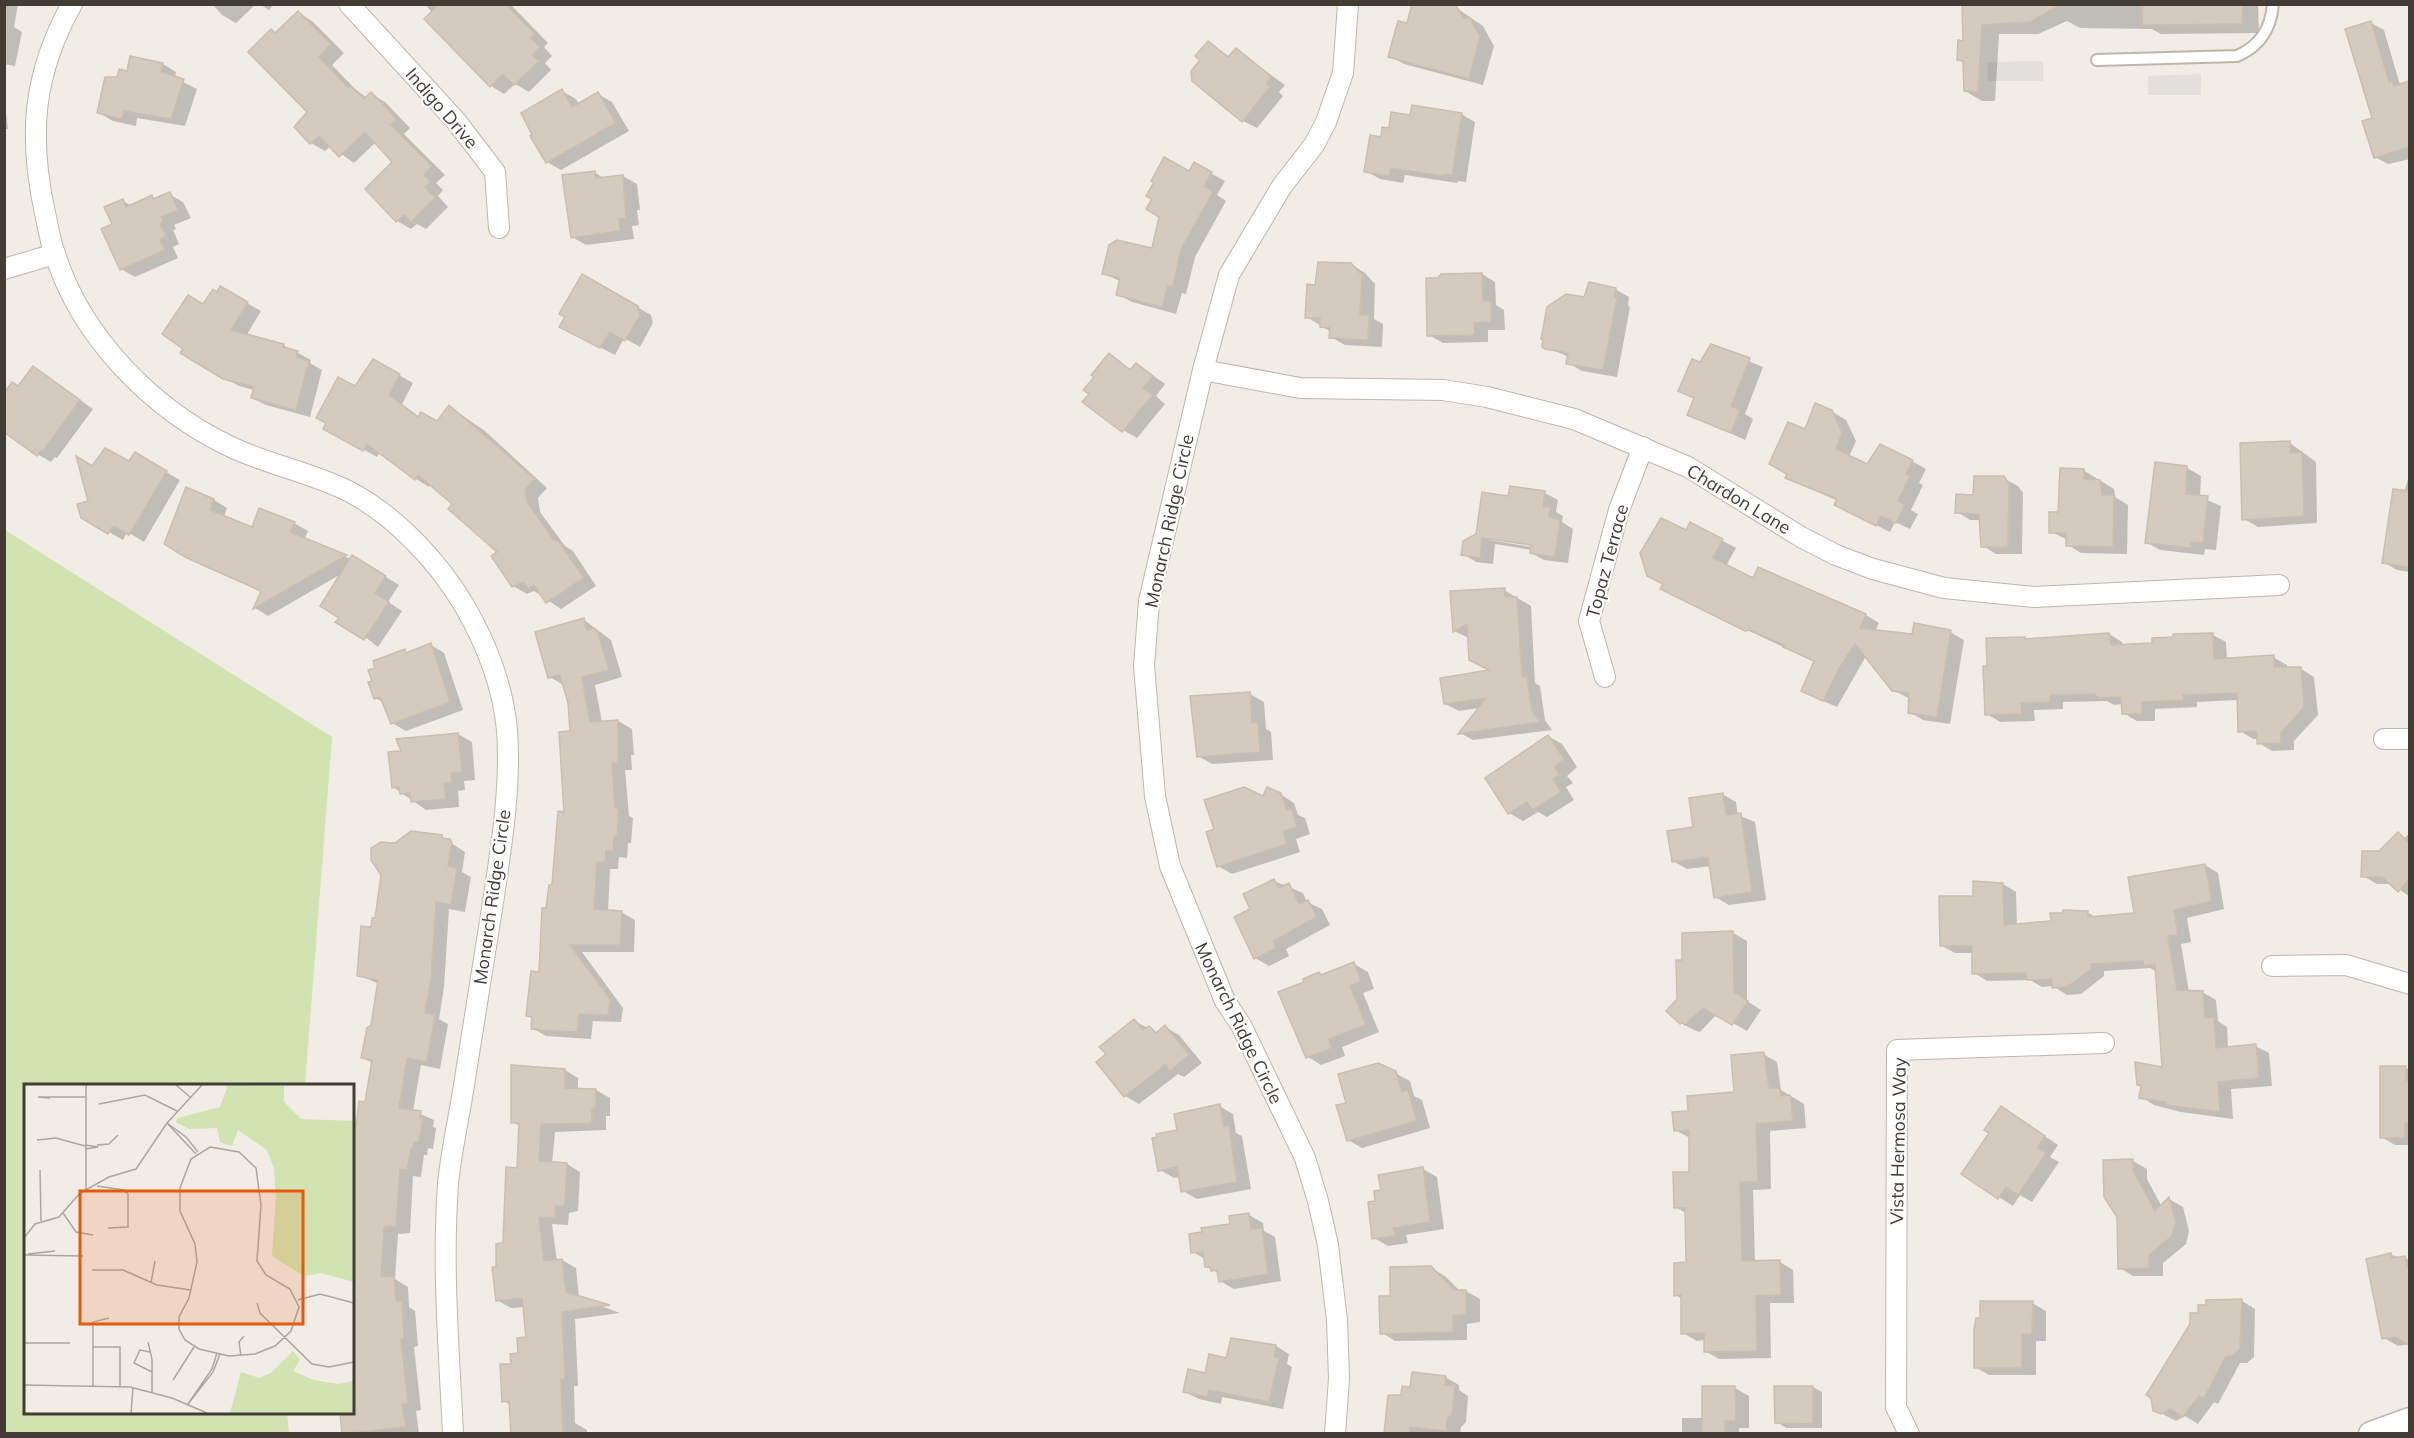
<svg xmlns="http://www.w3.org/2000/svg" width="2414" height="1438" font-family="Mulish,sans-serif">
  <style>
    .green { fill: #d0e3b0 }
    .parking { fill: #e2dfdd }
    .shadow { fill: #0003; fill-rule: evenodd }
    .building { fill: #d5cabe; stroke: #ccbeaf; stroke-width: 1.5 }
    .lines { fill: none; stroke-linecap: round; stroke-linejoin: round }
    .service-casing { stroke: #bfb6ab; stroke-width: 14 }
    .minor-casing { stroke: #bfb6ab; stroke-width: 22 }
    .tertiary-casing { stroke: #bfb6ab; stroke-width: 27 }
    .service { stroke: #fff; stroke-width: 10 }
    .minor { stroke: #fff; stroke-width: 20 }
    .tertiary { stroke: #fff; stroke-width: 24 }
    .labels { text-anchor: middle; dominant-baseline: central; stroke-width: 4.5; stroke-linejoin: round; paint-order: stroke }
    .street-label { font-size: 18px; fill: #433c35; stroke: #fff }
    .inset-road { fill: none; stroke: #aba69f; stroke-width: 1.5 }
    .view { fill: #e8590c; fill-opacity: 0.15; stroke: #e8590c; stroke-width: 3 }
    .inset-edge { fill: none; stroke: #433c35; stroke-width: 3 }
  </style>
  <rect width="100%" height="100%" fill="#f1ece5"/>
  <!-- green -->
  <polygon class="green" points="5,530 332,737 305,1085 26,1086 26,1412 287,1413 289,1433 5,1433"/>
  <!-- parking -->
  <g class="parking">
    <polygon points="2043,61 2043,81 1988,81 1987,62"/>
    <polygon points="2201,74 2201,95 2148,95 2148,76"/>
  </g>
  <!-- shadow -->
  <g class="shadow">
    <polygon points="4,4 18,4 14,27 22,32 15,66 4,64"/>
    <polygon points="212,4 256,4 236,23 222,15"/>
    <polygon points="259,4 274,4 269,10"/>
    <polygon points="425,4 514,4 512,6 548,43 544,47 552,56 545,63 551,70 529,92 515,84 504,94 491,86"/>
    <polygon points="1963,4 2258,4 2259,33 2161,34 2152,29 2080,28 2067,21 2038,34 1999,34 1995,101 1982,101 1965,91 1965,63 1958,59 1964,42"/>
    <polygon points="1455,7 1483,26 1494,46 1483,85 1404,64 1390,56 1408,25"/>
    <polygon points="299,13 312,21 344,53 332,65 355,89 367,98 371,94 385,102 410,128 404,134 445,175 436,183 443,190 438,196 448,207 426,229 417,224 411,229 397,221 367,189 395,162 376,142 354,163 330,146 325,151 311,143 296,127 309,111 277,34"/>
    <polygon points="2371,23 2384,30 2400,85 2410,82 2410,159 2388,164 2375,157"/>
    <polygon points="1208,43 1230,57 1236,50 1285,85 1279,92 1283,96 1257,128 1243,121 1202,60"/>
    <polygon points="163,64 176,72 175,78 197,89 185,126 137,118 136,126 113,121 99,113 119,79 128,72"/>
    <polygon points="562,91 576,99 579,105 598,94 612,102 629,131 561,170 547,162"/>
    <polygon points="4,95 8,129 4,129"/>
    <polygon points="1461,114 1475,122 1466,182 1458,181 1457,183 1405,175 1403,183 1380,179 1366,171 1382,139 1390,130 1412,116"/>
    <polygon points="1194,164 1225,181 1217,195 1226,201 1195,257 1186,294 1182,293 1176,314 1132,302 1118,294 1121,282 1104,273 1153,250 1161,216 1154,198 1190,173"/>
    <polygon points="594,172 605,179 623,176 637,184 640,210 637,210 639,225 632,226 634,239 586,245 572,237"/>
    <polygon points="169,194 183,202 191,218 174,225 176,229 173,230 179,244 173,247 178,258 135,277 121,269 114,225 123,201 132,206 152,197 156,199"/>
    <polygon points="1351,264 1365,273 1375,284 1374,319 1383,324 1382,347 1345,345 1331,337 1331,332 1307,317 1317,286"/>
    <polygon points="1482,274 1495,282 1496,305 1504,310 1505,330 1488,330 1488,342 1443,343 1429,335"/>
    <polygon points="583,276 651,315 653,323 640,347 624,338 615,355 574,334 567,316"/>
    <polygon points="221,288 261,311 246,336 283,345 311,360 310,363 322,370 310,417 266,405 252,398 254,390 239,386 182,353 204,306"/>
    <polygon points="1615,289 1629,297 1628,306 1630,307 1617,377 1582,371 1568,363 1569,357 1544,346 1585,299"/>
    <polygon points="1712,346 1763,367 1745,414 1753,419 1745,440 1689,414 1695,399 1680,390"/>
    <polygon points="1109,355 1132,370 1137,364 1165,384 1156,396 1165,404 1137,438 1123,430 1091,394"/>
    <polygon points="374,361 413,383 402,404 419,417 438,423 450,407 485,431 547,488 538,498 540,512 565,546 573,551 596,586 561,609 534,591 527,594 513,586 499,553 455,504 431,484 429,487 416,479 380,452 377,457 325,428"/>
    <polygon points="34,368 93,409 57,458 55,457 51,462 37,454 19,388"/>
    <polygon points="1831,411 1846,420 1856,441 1849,457 1868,466 1912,461 1926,469 1919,483 1923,485 1911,510 1918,514 1910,529 1895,522 1890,532 1850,512 1838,501 1786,478 1806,431"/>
    <polygon points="2290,443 2316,462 2317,523 2258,527 2244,519"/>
    <polygon points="135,454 180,480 144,542 131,534 126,534 123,540 82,517 90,502 93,468 130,463"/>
    <polygon points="2157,464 2187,468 2201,476 2200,497 2221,506 2216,550 2205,549 2204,555 2160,550 2146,542"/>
    <polygon points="2083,470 2114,489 2115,497 2128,505 2127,554 2081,553 2068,545 2068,540 2051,532"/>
    <polygon points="2003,478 2018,486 2023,493 2022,554 1996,554 1983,546 1981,520 1970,520 1957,512 1974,496"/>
    <polygon points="2408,479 2410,480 2410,572 2397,570 2383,562"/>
    <path d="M1511,488L1545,493L1558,500L1556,512L1563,516L1562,522L1573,529L1568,563L1544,560L1531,553L1532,550L1495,544L1493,564L1476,562L1463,554L1510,498ZM1489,537L1539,545L1538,548L1489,540Z"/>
    <polygon points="214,500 227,508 224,517 253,529 294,523 308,531 304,540 366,565 399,585 388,602 402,611 378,647 341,618 343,573 268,616 255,608 262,592 201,565 165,543"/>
    <polygon points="1691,524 1736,548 1726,566 1754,580 1759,569 1866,615 1879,623 1875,631 1913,636 1950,632 1964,640 1950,724 1923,720 1909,712 1910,699 1893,690 1866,656 1837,707 1816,698 1815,662 1675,596 1687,532"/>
    <polygon points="1504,590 1531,606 1535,683 1540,686 1545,720 1552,730 1473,740 1460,733 1480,708 1459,711 1445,704 1492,671 1469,638 1454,631"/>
    <polygon points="584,620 611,640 622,677 595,685 602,722 618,721 632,729 634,755 631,755 632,770 625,770 629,816 633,818 631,843 628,843 627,858 619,857 618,869 610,869 608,911 621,912 635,920 634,952 582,952 623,1008 621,1022 593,1021 591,1039 546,1036 532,1028 533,1019 527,1015 540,973 547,910 566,813 571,732 570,702 563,685 550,677"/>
    <polygon points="2109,634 2122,642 2123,646 2153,645 2213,635 2226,642 2227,660 2273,657 2287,665 2287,668 2301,669 2314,677 2318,715 2294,741 2294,750 2272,751 2259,743 2258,739 2253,739 2240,731 2238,700 2197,702 2197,707 2155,709 2155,721 2137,721 2123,713 2123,704 2114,705 2107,701 2063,702 2063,709 2034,710 2035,721 2000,722 1987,714 2025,639 2028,641"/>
    <polygon points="431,645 444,653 463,710 406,731 392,723 385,703 375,698 374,682 404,651 408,653"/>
    <polygon points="1250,694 1264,702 1266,729 1271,732 1273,760 1212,764 1198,756"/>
    <polygon points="458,734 472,742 475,780 464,781 465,790 458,791 459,807 426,810 393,787 403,752 398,740"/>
    <polygon points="1548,736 1562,744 1577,767 1567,776 1573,783 1566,787 1574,800 1547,817 1538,812 1523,821 1509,813"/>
    <polygon points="1280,794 1294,803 1298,815 1305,818 1310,834 1296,839 1300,852 1232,874 1218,866 1216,830 1264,798"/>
    <polygon points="1722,794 1736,802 1738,815 1755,822 1766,900 1729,905 1715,897 1711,866 1687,869 1673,861"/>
    <polygon points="2410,832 2410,897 2392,884 2377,884 2363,876 2398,834 2405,838"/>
    <polygon points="442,837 465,852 462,872 471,877 465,912 449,909 444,987 439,1019 448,1024 440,1069 421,1065 413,1111 434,1120 433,1127 436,1128 433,1149 428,1148 427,1155 424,1155 421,1177 413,1176 410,1233 398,1234 395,1279 408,1287 409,1307 415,1311 418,1346 414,1347 421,1410 416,1411 419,1434 344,1433 341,1412 352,1412 352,1126 358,1122 366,1104 373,1063 363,1058 373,1025 379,984 359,975 376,920 383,874 371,853 377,844 396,845"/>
    <polygon points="2205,865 2218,873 2224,909 2187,918 2191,942 2181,944 2189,992 2202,992 2216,1000 2218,1021 2227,1027 2228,1048 2255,1046 2269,1053 2272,1086 2231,1089 2233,1119 2181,1112 2154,1105 2141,1097 2164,1068 2157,972 2150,968 2104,971 2104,976 2081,994 2067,995 2053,986 2042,987 2030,980 1987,981 1974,973 1973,953 1955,953 1942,946 1975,897 2003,884 2016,892 2017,925 2052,923 2087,912 2097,918 2136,915"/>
    <polygon points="1274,881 1303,893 1307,902 1322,909 1330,925 1286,949 1289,956 1269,966 1255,958"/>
    <polygon points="1733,933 1747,941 1747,1001 1761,1010 1747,1031 1717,1014 1700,1032 1694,1030 1681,1023 1679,1000 1684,961"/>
    <polygon points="1354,964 1368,972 1374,989 1363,993 1379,1032 1342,1047 1345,1056 1321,1065 1308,1057 1306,983 1319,974 1323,976"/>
    <polygon points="1134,1021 1158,1033 1165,1027 1179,1035 1202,1063 1184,1077 1178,1074 1139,1104 1125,1096 1108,1054"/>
    <polygon points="1763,1054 1777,1062 1781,1090 1804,1104 1806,1128 1770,1131 1771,1189 1753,1190 1755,1262 1780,1262 1793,1270 1794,1303 1770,1303 1771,1358 1719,1359 1705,1351 1705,1340 1697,1341 1683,1333 1682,1299 1676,1295 1687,1264 1686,1213 1675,1207 1691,1173 1690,1138 1675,1130 1690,1112 1735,1094"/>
    <polygon points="513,1067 565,1070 578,1078 578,1090 596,1090 610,1098 610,1116 606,1116 606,1130 555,1132 552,1164 567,1164 580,1172 578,1211 569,1213 568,1225 552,1224 557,1261 562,1260 576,1268 579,1298 620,1313 575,1319 578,1386 574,1386 575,1423 587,1430 587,1434 512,1434 511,1405 503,1401 513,1365 528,1339 524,1307 511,1308 497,1300 498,1268 519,1170 521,1127 513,1122"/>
    <polygon points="2406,1068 2410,1070 2410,1145 2395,1145 2381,1137"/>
    <polygon points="1395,1073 1410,1081 1414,1096 1422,1100 1430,1128 1362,1148 1348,1140 1348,1104"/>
    <polygon points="1219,1106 1233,1114 1236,1133 1242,1136 1251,1189 1197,1199 1183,1191 1180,1177 1174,1178 1160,1170 1179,1131"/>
    <polygon points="2015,1116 2058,1145 2050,1157 2059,1162 2032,1202 2020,1195 2013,1206 1963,1174"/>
    <polygon points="2133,1161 2147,1169 2147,1179 2162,1207 2169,1199 2183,1207 2189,1231 2186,1244 2163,1263 2163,1276 2133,1276 2120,1268"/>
    <polygon points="1423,1169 1437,1177 1444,1229 1406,1235 1408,1243 1388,1246 1374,1238 1382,1191"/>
    <polygon points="1249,1215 1263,1223 1264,1231 1275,1237 1281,1281 1234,1289 1220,1281 1219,1274 1206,1266 1205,1259 1193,1252"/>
    <polygon points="2391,1255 2410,1260 2410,1344 2398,1346 2384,1338"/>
    <polygon points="1431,1268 1445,1276 1460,1291 1466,1291 1480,1299 1480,1322 1467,1324 1467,1340 1395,1341 1382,1333 1391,1298"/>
    <polygon points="2242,1301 2255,1309 2254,1357 2247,1363 2240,1363 2218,1404 2214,1402 2198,1424 2185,1416 2176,1421 2155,1410"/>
    <polygon points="2032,1303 2046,1311 2046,1341 2036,1341 2036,1375 1989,1375 1975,1367"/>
    <polygon points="1276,1346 1289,1354 1287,1364 1292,1367 1283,1409 1222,1397 1221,1404 1199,1399 1185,1392 1227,1360"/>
    <polygon points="1445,1377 1459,1385 1459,1390 1468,1396 1466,1422 1461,1427 1460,1434 1388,1434 1402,1396 1411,1389"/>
    <polygon points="1813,1387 1822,1392 1822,1428 1786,1428 1777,1422"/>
    <polygon points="1735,1388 1749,1396 1749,1428 1739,1428 1739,1434 1682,1434 1682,1418 1703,1418"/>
  </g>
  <!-- building -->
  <g class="building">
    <polygon points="439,4 506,4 535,34 531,38 540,47 532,55 539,61 514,85 503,74 490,87 424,19"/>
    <polygon points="1412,4 1455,4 1464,19 1469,17 1480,37 1469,79 1388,57 1398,21 1407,23"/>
    <polygon points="1962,4 2062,4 2030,22 1982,25 1978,92 1964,91 1963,61 1957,60 1958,40 1963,41"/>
    <polygon points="2143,4 2243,4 2242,24 2142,25"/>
    <polygon points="298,11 331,44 319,57 349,88 351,86 364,99 371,92 397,119 391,125 432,166 424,175 431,182 425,187 435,198 411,222 404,215 396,222 365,189 392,162 365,132 339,157 319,136 310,144 294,127 307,112 248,52 271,29 275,33"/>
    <polygon points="2371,21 2389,82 2392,81 2394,86 2409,81 2409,147 2374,158 2362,121 2372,118 2345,29"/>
    <polygon points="1208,41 1228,57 1236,48 1272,77 1266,83 1270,87 1242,122 1192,81 1191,71 1200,60 1195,56"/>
    <polygon points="130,56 163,63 161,72 184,79 171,119 124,111 122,119 97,113 105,77 117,77 119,69 127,71"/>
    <polygon points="562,89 572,107 598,92 616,123 546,163 530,136 532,135 521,113"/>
    <polygon points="1412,105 1462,113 1452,175 1444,174 1444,176 1391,168 1389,176 1364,172 1370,135 1381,137 1382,127 1389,128 1391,112 1410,115"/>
    <polygon points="1164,157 1189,171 1194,162 1212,172 1204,186 1213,192 1181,249 1173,287 1168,286 1162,307 1116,295 1120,278 1102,274 1109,245 1117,240 1152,248 1159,217 1146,209 1152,199 1146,196 1154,182 1151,181"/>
    <polygon points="595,171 596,178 623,175 626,218 619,219 620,231 571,238 562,175"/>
    <polygon points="170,192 178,210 161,217 163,221 160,223 166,236 160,239 165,250 120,270 101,229 112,224 104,207 123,199 126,207 152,195 153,199"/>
    <polygon points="1318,262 1351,263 1362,275 1360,315 1369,315 1368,340 1329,338 1330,328 1320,327 1320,318 1305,318 1307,284 1315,285"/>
    <polygon points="1482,273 1483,301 1491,301 1491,322 1474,323 1475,335 1427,336 1426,278 1438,278 1441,274"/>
    <polygon points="582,274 638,306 640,315 625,341 610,332 600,348 559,327 565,317 559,314"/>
    <polygon points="1589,282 1616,288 1614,297 1617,298 1603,370 1566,364 1568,353 1545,349 1542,347 1543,339 1541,339 1547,307 1566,294 1584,297"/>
    <polygon points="220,286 248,302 231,330 284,344 283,347 298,351 296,357 309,361 296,410 251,398 254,387 223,379 180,353 183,349 162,334 188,295 203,304 213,289 217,292"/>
    <polygon points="1711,344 1750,358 1731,406 1740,410 1731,433 1687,415 1694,398 1678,391 1692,359 1700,362"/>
    <polygon points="1109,353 1130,370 1136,363 1153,376 1143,388 1153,395 1122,432 1082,402 1089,394 1083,390 1094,377 1091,375"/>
    <polygon points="373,359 400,374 389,395 418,417 421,412 437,421 449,405 535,479 525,490 527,502 553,539 559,542 584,578 546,603 534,585 528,589 523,582 512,587 491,556 497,552 448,509 452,504 418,475 415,480 367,444 363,451 323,429 326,423 316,418 338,377 355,386"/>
    <polygon points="33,366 80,400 43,451 41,450 37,456 4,432 4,393 12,382 18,386"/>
    <polygon points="1815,403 1832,410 1842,433 1836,449 1867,464 1880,444 1913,460 1906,474 1910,476 1898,501 1905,505 1896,523 1881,516 1876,526 1834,505 1837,499 1785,478 1787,474 1769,464 1788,422 1805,429"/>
    <polygon points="2290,441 2290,453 2302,452 2304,516 2242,520 2240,443"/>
    <polygon points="105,448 129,461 135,452 167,471 129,535 116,527 112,527 108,534 81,518 77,504 88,501 76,456 92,466"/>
    <polygon points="2155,462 2187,466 2186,494 2208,496 2203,543 2191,542 2191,548 2145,543"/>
    <polygon points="2060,468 2084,469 2084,479 2100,480 2102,495 2114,495 2113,547 2066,546 2066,533 2049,533 2049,512 2058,512"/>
    <polygon points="1974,476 2004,476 2009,484 2008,547 1981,547 1979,514 1955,513 1956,494 1973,495"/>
    <polygon points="1510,486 1545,491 1543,507 1550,507 1549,517 1560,520 1555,557 1530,553 1531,545 1482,538 1480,558 1461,555 1463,541 1476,534 1482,492 1508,496"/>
    <polygon points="186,487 214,499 210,510 252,527 259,508 295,522 290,532 347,555 253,609 261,591 185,557 164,544"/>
    <polygon points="2393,489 2409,491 2409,567 2382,563"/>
    <polygon points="1661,518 1686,530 1690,522 1723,539 1713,558 1753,578 1758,567 1866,614 1860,628 1912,634 1914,623 1951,630 1937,717 1908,713 1909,693 1892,691 1855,644 1839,668 1823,701 1801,691 1814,661 1783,647 1784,645 1750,630 1745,631 1660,589 1663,584 1647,576 1640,553"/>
    <polygon points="352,555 386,576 375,593 389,602 364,640 335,622 339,618 320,606"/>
    <polygon points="1505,588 1505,597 1517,597 1522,677 1527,677 1532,711 1540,722 1458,734 1486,698 1444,704 1440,678 1489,670 1469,660 1467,624 1453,632 1450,591"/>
    <polygon points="584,618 587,630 594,628 595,631 597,630 609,670 582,677 590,722 618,720 618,763 612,763 615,808 619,808 617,836 614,836 613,851 606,850 605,862 597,862 594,909 622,911 620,945 570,945 610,999 608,1015 579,1014 577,1032 554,1031 531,1029 532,1017 526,1016 531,971 539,972 542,908 546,908 549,885 552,885 558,811 564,812 559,732 570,731 568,703 560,675 548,678 535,632"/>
    <polygon points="2109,633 2111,645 2152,643 2152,638 2173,637 2173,634 2213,633 2214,659 2274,655 2274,667 2301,667 2304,707 2281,733 2281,743 2257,744 2257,733 2254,731 2238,732 2237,693 2183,695 2184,700 2142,702 2142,714 2122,714 2121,697 2099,698 2094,694 2050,695 2050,702 2021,703 2022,714 1985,715 1983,666 1987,666 1986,638 2025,637 2025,639"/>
    <polygon points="431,643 450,702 391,724 380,697 374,699 368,682 372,681 368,670 375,668 373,661 405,649 406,653"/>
    <polygon points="1250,692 1252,723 1258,722 1260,752 1197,757 1190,696"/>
    <polygon points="458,733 462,772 451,773 452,783 444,783 446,799 411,802 410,793 400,794 399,787 392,788 388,752 401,751 396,739"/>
    <polygon points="1548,735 1564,759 1554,767 1560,775 1553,779 1561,792 1533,810 1527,802 1508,814 1485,778"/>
    <polygon points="1244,787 1263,796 1267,787 1281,793 1287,810 1291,809 1297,827 1283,831 1287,844 1217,867 1206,832 1214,829 1204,800"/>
    <polygon points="1723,793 1726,815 1741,813 1752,892 1714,898 1708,857 1672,862 1667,831 1693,827 1689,798"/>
    <polygon points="411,831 442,835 442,838 450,839 452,843 448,866 457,868 451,905 436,902 431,979 425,1013 435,1015 427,1062 407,1058 399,1108 421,1111 420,1119 423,1119 419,1142 414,1142 413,1148 411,1148 407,1170 400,1169 396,1226 384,1227 381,1276 394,1277 396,1301 402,1301 404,1339 401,1339 408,1403 402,1404 406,1427 342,1434 340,1413 352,1413 352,1125 356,1126 359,1101 365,1102 372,1060 361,1058 367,1028 371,1025 378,980 357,976 361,926 371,927 372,918 375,918 381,875 371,860 371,848 381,842 395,843"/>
    <polygon points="2398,832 2409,843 2409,879 2398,892 2382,877 2361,877 2362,851 2379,851"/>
    <polygon points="2205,864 2212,901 2174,910 2178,935 2168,936 2177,990 2203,991 2205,1018 2214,1017 2216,1048 2256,1044 2259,1078 2218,1082 2220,1112 2166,1105 2166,1102 2139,1098 2141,1086 2137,1085 2135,1062 2162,1067 2155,964 2144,966 2143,961 2091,964 2091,969 2067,987 2052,988 2052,979 2027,980 2026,973 1972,974 1972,946 1940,946 1939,896 1973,896 1973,881 2003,883 2004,925 2051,921 2050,913 2062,913 2063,910 2088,911 2088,917 2134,913 2128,877"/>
    <polygon points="1274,879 1279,888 1289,883 1299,904 1308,900 1317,917 1273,941 1276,948 1254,959 1234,917 1250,909 1243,894"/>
    <polygon points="1733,931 1734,992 1748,1001 1732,1025 1703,1008 1685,1025 1682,1022 1680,1024 1666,1011 1677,999 1676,960 1682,960 1682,933"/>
    <polygon points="1354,962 1361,981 1350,986 1366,1025 1329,1039 1332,1048 1306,1058 1278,992 1304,982 1303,979 1319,972 1321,975"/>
    <polygon points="1134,1019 1143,1030 1149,1026 1156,1033 1165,1025 1189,1055 1170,1071 1165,1065 1124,1097 1096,1062 1106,1054 1099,1047"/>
    <polygon points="1764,1052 1769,1088 1780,1088 1781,1096 1790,1095 1793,1121 1756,1124 1758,1182 1740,1182 1742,1261 1780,1260 1781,1295 1756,1296 1757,1351 1704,1352 1704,1333 1681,1334 1681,1295 1674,1296 1674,1263 1686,1262 1685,1208 1674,1208 1673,1172 1689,1172 1689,1130 1674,1131 1672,1112 1688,1111 1687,1096 1734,1092 1731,1055"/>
    <polygon points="1378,1063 1396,1071 1402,1092 1408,1090 1417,1121 1347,1141 1336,1105 1346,1103 1338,1074"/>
    <polygon points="511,1065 565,1069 565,1088 596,1089 596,1109 592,1109 592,1123 541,1124 539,1161 567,1163 565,1203 563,1206 555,1206 555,1218 539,1217 544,1261 562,1259 566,1292 610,1305 562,1312 565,1379 561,1379 563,1434 511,1434 509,1401 502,1402 500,1364 511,1364 510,1354 518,1353 517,1338 526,1337 522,1298 496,1301 492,1267 496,1267 496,1244 503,1243 506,1167 517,1168 519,1123 511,1123"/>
    <polygon points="2380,1066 2406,1066 2406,1080 2409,1080 2409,1123 2405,1123 2405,1138 2380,1138"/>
    <polygon points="1220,1104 1224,1127 1229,1126 1237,1182 1181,1192 1177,1167 1158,1171 1152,1138 1157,1137 1156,1134 1177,1130 1174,1114"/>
    <polygon points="2001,1106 2045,1136 2037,1148 2046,1153 2018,1195 2006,1187 1998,1199 1961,1174 1989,1133 1984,1130"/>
    <polygon points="2133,1159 2133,1170 2155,1211 2169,1197 2176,1222 2172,1236 2149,1255 2149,1268 2118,1269 2117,1217 2104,1197 2103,1160"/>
    <polygon points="1423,1167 1430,1222 1393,1228 1395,1236 1372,1239 1368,1202 1375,1201 1374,1191 1381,1190 1378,1175"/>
    <polygon points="1249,1213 1251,1229 1262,1228 1268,1274 1219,1282 1217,1270 1211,1271 1210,1267 1205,1267 1203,1252 1191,1253 1189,1234 1202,1232 1201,1228 1230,1224 1229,1216"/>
    <polygon points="2391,1253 2392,1258 2405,1256 2407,1267 2409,1266 2409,1345 2395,1337 2382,1339 2366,1259"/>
    <polygon points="1431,1266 1454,1290 1466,1290 1466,1314 1453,1316 1453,1332 1380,1334 1379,1296 1390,1296 1390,1267"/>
    <polygon points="2242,1299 2240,1349 2232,1356 2226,1356 2204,1398 2199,1396 2183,1417 2170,1409 2161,1414 2153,1411 2151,1398 2146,1395 2190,1324 2190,1313 2198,1313 2198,1305 2206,1305 2206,1300"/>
    <polygon points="1980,1301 2033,1301 2032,1334 2022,1334 2022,1368 1974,1368 1974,1329 1976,1318 1980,1318"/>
    <polygon points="1231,1338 1276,1345 1274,1357 1279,1358 1269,1402 1209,1390 1207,1397 1183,1392 1188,1369 1205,1373 1209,1354 1226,1358"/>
    <polygon points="1412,1372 1446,1376 1445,1385 1455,1386 1452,1414 1447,1419 1446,1431 1410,1427 1409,1434 1384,1434 1388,1395 1401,1395 1402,1386 1410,1387"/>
    <polygon points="1702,1386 1735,1386 1736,1421 1725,1421 1725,1434 1702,1434"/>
    <polygon points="1774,1386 1813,1386 1813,1424 1775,1423"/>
  </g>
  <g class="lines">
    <defs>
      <path id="service" d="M2097,60L2237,56C2260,46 2271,29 2273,4"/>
      <g id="minor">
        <path d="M72,4C33,74 28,135 45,213C48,226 50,241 55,254C81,337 152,409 229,446C266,464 309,472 346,490C394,514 437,560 464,605C486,643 503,686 507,730C511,785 502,842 494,896C484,959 474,1022 464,1085C459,1118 451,1151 448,1184C442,1267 449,1351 453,1434"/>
        <polyline points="349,4 456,121 495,172 499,228"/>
        <polyline points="4,269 55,254"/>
        <polyline points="1203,370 1300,388 1443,390 1487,397 1574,419 1688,467 1801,537 1836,555 1873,569 1944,588 2034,597 2279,585"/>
        <polyline points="1605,677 1589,621 1619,510 1643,447"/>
        <polyline points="2384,739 2410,739"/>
        <polyline points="2272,966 2346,965 2410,984"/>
        <polyline points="1335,1434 1339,1379 1337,1320 1328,1245 1318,1201 1305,1158 1241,1025 1225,1001 1170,866 1155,796 1144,666 1149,601 1203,370 1229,275 1282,186 1314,145 1326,122 1343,73 1348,4"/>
        <polyline points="1909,1434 1896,1407 1897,1050 2104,1043"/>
      </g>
      <polyline id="tertiary" points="2371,1434 2410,1420"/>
    </defs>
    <!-- service casing -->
    <use href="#service" class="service-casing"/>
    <!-- minor casing -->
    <use href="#minor" class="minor-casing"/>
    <!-- tertiary casing -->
    <use href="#tertiary" class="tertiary-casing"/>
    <!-- service -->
    <use href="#service" class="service"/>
    <!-- minor -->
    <use href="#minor" class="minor"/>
    <!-- tertiary -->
    <use href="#tertiary" class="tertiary"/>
  </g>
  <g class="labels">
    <!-- street labels -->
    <g class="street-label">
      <text transform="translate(442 108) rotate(49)">Indigo Drive</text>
      <text transform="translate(1739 499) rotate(31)">Chardon Lane</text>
      <text transform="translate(1169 521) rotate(-78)">Monarch Ridge Circle</text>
      <text transform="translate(1607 561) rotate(-75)">Topaz Terrace</text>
      <text transform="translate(492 897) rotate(-82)">Monarch Ridge Circle</text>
      <text transform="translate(1239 1023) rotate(64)">Monarch Ridge Circle</text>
      <text transform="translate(1898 1141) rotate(-89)">Vista Hermosa Way</text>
    </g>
  </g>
  <!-- overview -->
  <g transform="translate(24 1084)">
    <rect width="330" height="330" fill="#f1ece5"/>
    <path d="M204,1L260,2V18L277,35L330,37V198L297,189L280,192L248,172L252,113L250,84L243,66L214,46L208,62L196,58L193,44L165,45L152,38L154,34L196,23ZM269,267L276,276L269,287L290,296L314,300L330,297V329H206L217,288L235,294L247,289Z" fill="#d0e3b0"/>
    <path class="inset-road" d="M62,1V107M152,1L166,13M26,14L14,13H61M75,20L121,11L153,27M13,56L32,54L61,62M73,61L85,60L94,51M186,63L215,68L232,84L237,121L233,177L242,191L266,205L275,223L267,247L251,262L231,270L205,272L175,265L161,256L155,245V233L165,214L173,178L171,160L156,127V104L167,75ZM61,65L74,63L61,61M172,70L143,39L162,53L174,68M16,86L17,137M73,102L100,106L104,110V143L84,144M39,129L52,148L69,151M0,154L11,140L35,133L56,109L85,93L112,85L143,39L178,1M4,170L31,167M0,171L59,172M68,186H99L133,201L167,206M127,199L131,177M274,216L296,210L330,219M233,219L236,229L288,280L305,283L330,278M124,258L128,275V308M0,259H46M69,263H96V302M126,268L116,266L110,279L128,288M193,269L188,285L164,320L189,288L196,270M217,272L215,258L220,252M149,296L170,263M0,301L106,303L148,314L183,329M69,302V238L85,234M107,329L109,304"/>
    <path class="view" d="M56,107H279V240H56Z"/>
    <rect width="330" height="330" class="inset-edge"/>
  </g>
  <!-- border -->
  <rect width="2414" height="1438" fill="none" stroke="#433c35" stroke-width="12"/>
</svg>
